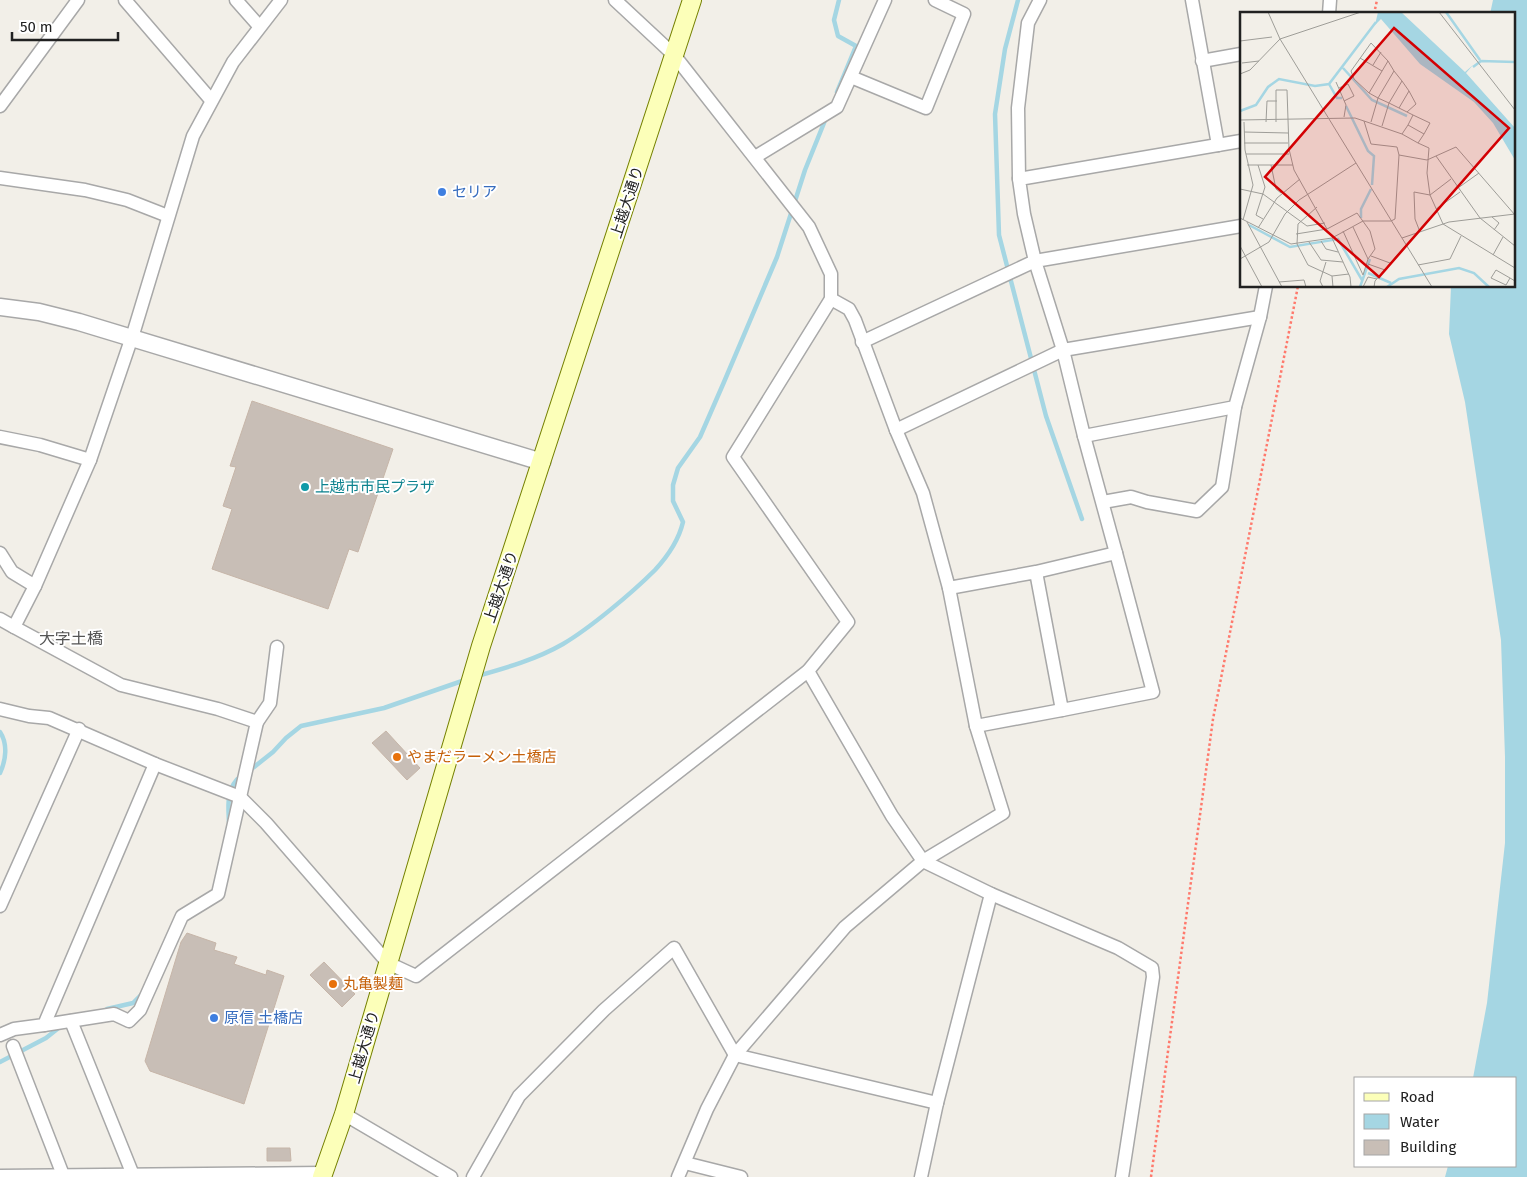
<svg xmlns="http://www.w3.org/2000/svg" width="1527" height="1177" font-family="'Fira Sans','Noto Sans JP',sans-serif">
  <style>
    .water { fill: #a5d6e3 }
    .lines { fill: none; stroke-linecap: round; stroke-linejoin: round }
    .stream { stroke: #a5d6e3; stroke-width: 4.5 }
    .building { fill: #c8beb6; stroke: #c6b5a8 }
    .minor-casing { stroke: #a8a8a8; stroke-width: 15 }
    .tertiary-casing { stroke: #a8a8a8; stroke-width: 19 }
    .secondary-casing { stroke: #758100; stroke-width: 20 }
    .path { stroke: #ff796c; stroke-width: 2.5; stroke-dasharray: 2.5 2.5; stroke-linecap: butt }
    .minor { stroke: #fff; stroke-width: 12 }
    .tertiary { stroke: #fff; stroke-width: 16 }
    .secondary { stroke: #fcffb9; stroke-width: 18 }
    .shop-dot { fill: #3f7fe0; stroke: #fff; stroke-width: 2 }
    .culture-dot { fill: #0f9aa8; stroke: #fff; stroke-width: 2 }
    .food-dot { fill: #e8710a; stroke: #fff; stroke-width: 2 }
    .labels { text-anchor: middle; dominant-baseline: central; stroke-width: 4; stroke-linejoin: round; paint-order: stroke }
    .shop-label { font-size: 15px; fill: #366cbe; stroke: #fff; text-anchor: start }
    .street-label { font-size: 15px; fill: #212121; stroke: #fff }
    .culture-label { font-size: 15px; fill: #0d838f; stroke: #fff; text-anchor: start }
    .food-label { font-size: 15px; fill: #c56008; stroke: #fff; text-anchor: start }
    .neighbourhood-label { font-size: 16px; fill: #545454; stroke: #fff }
    .inset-river { fill: none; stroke: #a5d6e3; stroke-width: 2.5 }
    .inset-road { fill: none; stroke: #9e9d98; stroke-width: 1 }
    .view { fill: #d30003; fill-opacity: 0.15; stroke: #d30003; stroke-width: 2.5 }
    .inset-edge { fill: none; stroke: #212121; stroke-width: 2.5 }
  </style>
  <rect width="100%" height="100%" fill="#f2efe8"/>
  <!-- water -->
  <polygon class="water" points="1493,0 1527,0 1527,1177 1445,1177 1448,1166 1516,1166 1516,1078 1473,1078 1487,1003 1505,843 1505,757 1501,640 1465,402 1449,334 1451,286 1513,286 1513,14 1490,14"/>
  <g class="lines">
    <!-- stream -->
    <g class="stream">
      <polyline points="1018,0 1005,49 995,114 999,235 1046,416 1082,519"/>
      <polyline points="837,92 856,46 838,36 834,20 839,0"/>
      <path d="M477,676C506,668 537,659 563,644C590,628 632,593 655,570C667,557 679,539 683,522L673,501V485L678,468L700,437L724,382L777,257L805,170L826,118"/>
      <path d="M0,732C8,744 6,760 0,773"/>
      <polyline points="249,771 273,752 286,738 301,726 384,708 465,680"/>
      <path d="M229,822C228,804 226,787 242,775"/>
      <polyline points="107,1009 133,1003 142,994"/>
      <polyline points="0,1062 46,1038 61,1026"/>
    </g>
  </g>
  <!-- building -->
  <g class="building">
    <polygon points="252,401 393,449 358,552 349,549 328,609 212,569 232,509 223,506 236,467 230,466"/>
    <polygon points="386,731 420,768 407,780 372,743"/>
    <polygon points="187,933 216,943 214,950 237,957 234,964 266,975 267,970 284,976 244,1104 150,1071 145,1061 181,942"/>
    <polygon points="324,962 355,994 342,1007 310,975"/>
    <polygon points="267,1148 290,1148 291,1161 267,1161"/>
  </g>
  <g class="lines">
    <defs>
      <g id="minor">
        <polyline points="125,0 211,100"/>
        <polyline points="236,0 259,26"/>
        <polyline points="1192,0 1218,145"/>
        <polyline points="1329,14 1330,0"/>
        <polyline points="1202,61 1241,54"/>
        <polyline points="851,77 926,108 964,14 935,0"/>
        <polyline points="0,106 78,0"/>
        <polyline points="755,157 837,107 885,0"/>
        <polyline points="0,178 85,190 127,200 168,216"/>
        <polyline points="1019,179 1018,108 1028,23 1040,0"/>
        <polyline points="1241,226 1035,261 1063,350 1260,317"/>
        <polyline points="831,299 849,309 855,320 896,430 923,493 949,588 1036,572 1062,710 1153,692 1116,553 1036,572"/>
        <polyline points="862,342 1035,261 1024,214 1019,179 1241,141"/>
        <polyline points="896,430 1063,350 1084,436 1235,407 1260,317 1266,286"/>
        <polyline points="1084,436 1116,553"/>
        <polyline points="0,437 40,445 90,460"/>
        <polyline points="1103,502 1131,497 1147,502 1197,511 1222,487 1235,407"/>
        <polyline points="0,553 12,572 35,586"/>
        <polyline points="949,588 976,726 1062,710"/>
        <polyline points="0,619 14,627"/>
        <polyline points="808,671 892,816 923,861 991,894 1118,948 1152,968 1153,977 1122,1177"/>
        <polyline points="0,709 29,716 49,718 155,764 240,797 266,823 388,963 416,976 808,671 848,622 733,457 831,299 831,274 809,227 674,55 615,0"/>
        <polyline points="257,722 270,703 277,647"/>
        <polyline points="0,906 79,729"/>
        <polyline points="71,1021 133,1175"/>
        <polyline points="44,1025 114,1014 129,1021 140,1010 182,916 218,894 257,722 218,709 121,685 14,627 35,586 90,460 134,331 193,136 233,62 281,0"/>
        <polyline points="0,1035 14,1029 44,1025 155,764"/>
        <polyline points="13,1046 63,1175"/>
        <polyline points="344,1114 451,1177"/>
        <polyline points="685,1163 741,1177"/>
        <polyline points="0,1176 323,1173"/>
        <polyline points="473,1177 519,1096 604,1010 674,948 735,1055 937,1103"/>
        <polyline points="678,1177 707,1109 735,1055 845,927 923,861 1003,813 976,726"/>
        <polyline points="921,1177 937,1103 991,894"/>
      </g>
      <polyline id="tertiary" points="0,307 39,312 79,322 542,462"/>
      <polyline id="secondary" points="322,1177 344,1114 481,646 692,0"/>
    </defs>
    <!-- minor casing -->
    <use href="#minor" class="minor-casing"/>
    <!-- tertiary casing -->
    <use href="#tertiary" class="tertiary-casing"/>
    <!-- secondary casing -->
    <use href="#secondary" class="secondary-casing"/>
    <!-- path -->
    <g class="path">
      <polyline points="1374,14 1377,0"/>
      <polyline points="1151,1177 1213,719 1298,286"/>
    </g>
    <!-- minor -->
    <use href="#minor" class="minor"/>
    <!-- tertiary -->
    <use href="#tertiary" class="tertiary"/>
    <!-- secondary -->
    <use href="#secondary" class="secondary"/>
  </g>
  <!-- markers -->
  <g class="shop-dot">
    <circle cx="442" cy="192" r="5"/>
    <circle cx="214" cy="1018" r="5"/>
  </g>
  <circle class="culture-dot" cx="305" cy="487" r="5"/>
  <g class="food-dot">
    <circle cx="397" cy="757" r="5"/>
    <circle cx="333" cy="984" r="5"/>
  </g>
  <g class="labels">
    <!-- shop labels -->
    <g class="shop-label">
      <text x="452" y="192">セリア</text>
      <text x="224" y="1018">原信 土橋店</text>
    </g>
    <!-- street labels -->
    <g class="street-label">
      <text transform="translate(627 202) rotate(-72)">上越大通り</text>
      <text transform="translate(501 587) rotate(-71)">上越大通り</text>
      <text transform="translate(364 1047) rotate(-74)">上越大通り</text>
    </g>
    <!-- culture labels -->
    <g class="culture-label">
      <text x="315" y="487">上越市市民プラザ</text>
    </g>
    <!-- food labels -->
    <g class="food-label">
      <text x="407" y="757">やまだラーメン土橋店</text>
      <text x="343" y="984">丸亀製麺</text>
    </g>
    <!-- neighbourhood labels -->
    <g class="neighbourhood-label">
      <text x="71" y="638">大字土橋</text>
    </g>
  </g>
  <!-- overview -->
  <g transform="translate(1240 12)">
    <rect width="275" height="275" fill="#f2efe8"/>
    <path d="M138,0H161L225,60L233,53L226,61L275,116V148L253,111L234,90L180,52L141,7L135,13Z" fill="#a5d6e3"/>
    <path class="inset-river" d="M206,0L240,48M233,55L241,49L275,50M103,56L132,88L167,104M89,72L97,86H102M106,94L128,139L134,144L132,173M0,99L16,93L28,75L39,67L75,74L89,72L136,10M121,206V197L131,177M9,213L50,235L98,227L122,268M128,261L151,271M120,275L130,247M147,275L159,267L219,256L234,261L249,275"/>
    <path class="inset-road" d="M28,0L40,27L192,275M199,0L275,98M0,29L32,25M120,46L142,59M2,51L19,49M133,53L141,40M0,62L10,58L40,27L121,0M96,70L106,93L104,105M99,76L108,72L114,84L104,89M129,81L114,67L111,59L131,31L148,49M159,96L173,103M167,100L176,92L169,79M0,108L115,106L124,109L131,132L157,135L159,143L155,207L151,209H123L92,226L51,232L0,206M124,109L162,122L168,113L184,122L190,111L173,103L168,113M26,110L27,89H37M36,110V78H47L49,137L54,158L87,217L117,201L130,219L135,237L128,247M131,110L138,86L129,81L148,49L154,59M142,114L149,91L159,96L169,79L162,69L154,59L138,86L149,91L162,69M4,120L48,121M162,122L178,131L184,122M4,131H48M178,131L189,136L187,161L190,183L203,212L275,256M6,142H49M159,143L187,148L216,135L275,203M196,144L240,206L275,234M7,153H53M18,153L25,175L16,203L23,207M31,153L36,177L41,181M218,176L239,161M0,177L23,182L67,214L85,211M77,195L58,212L57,232L68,253L92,264M196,197L220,180M252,205L259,211L254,218M3,208L13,173L5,138L4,110M7,210L42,275M113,215L128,247L123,263M18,216L37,186L60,167M103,219L123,263M180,220L175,207L174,180L190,183L211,167M56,222L87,217M92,226L110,265L111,275M162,226L209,210L275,202M81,229L86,237L98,240M69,230L81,248L103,250M0,234L22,275M253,243L263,225M131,244L150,251M0,247L29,230L45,202L59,188L116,151M128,252L145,258M178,253L210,247L221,224M270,266L266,273L251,266L256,258L270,266L275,269M39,270L64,268L66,275M83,275L80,269L86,250M93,275L92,264L109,262M123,275L128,265L137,267M134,275L135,269L166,233"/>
    <path class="view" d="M154,16L269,116L139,265L25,165Z"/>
    <rect width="275" height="275" class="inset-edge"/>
  </g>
  <!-- legend -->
  <rect x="1354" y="1077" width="162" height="90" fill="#ffffff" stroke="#a6a6a6"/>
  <rect x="1364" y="1093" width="25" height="8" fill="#fcffb9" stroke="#a6a6a6"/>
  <text x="1400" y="1102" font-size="15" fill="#212121">Road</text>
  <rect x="1364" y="1114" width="25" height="15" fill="#a5d6e3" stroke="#a6a6a6"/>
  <text x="1400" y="1127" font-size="15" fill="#212121">Water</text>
  <rect x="1364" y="1140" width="25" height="15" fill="#c8beb6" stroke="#a6a6a6"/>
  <text x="1400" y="1152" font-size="15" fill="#212121">Building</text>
  <!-- scale -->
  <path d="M12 32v8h106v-8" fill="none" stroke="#212121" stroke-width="2.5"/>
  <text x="20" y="32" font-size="15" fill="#212121" stroke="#ffffff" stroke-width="4" paint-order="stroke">50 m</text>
</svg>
